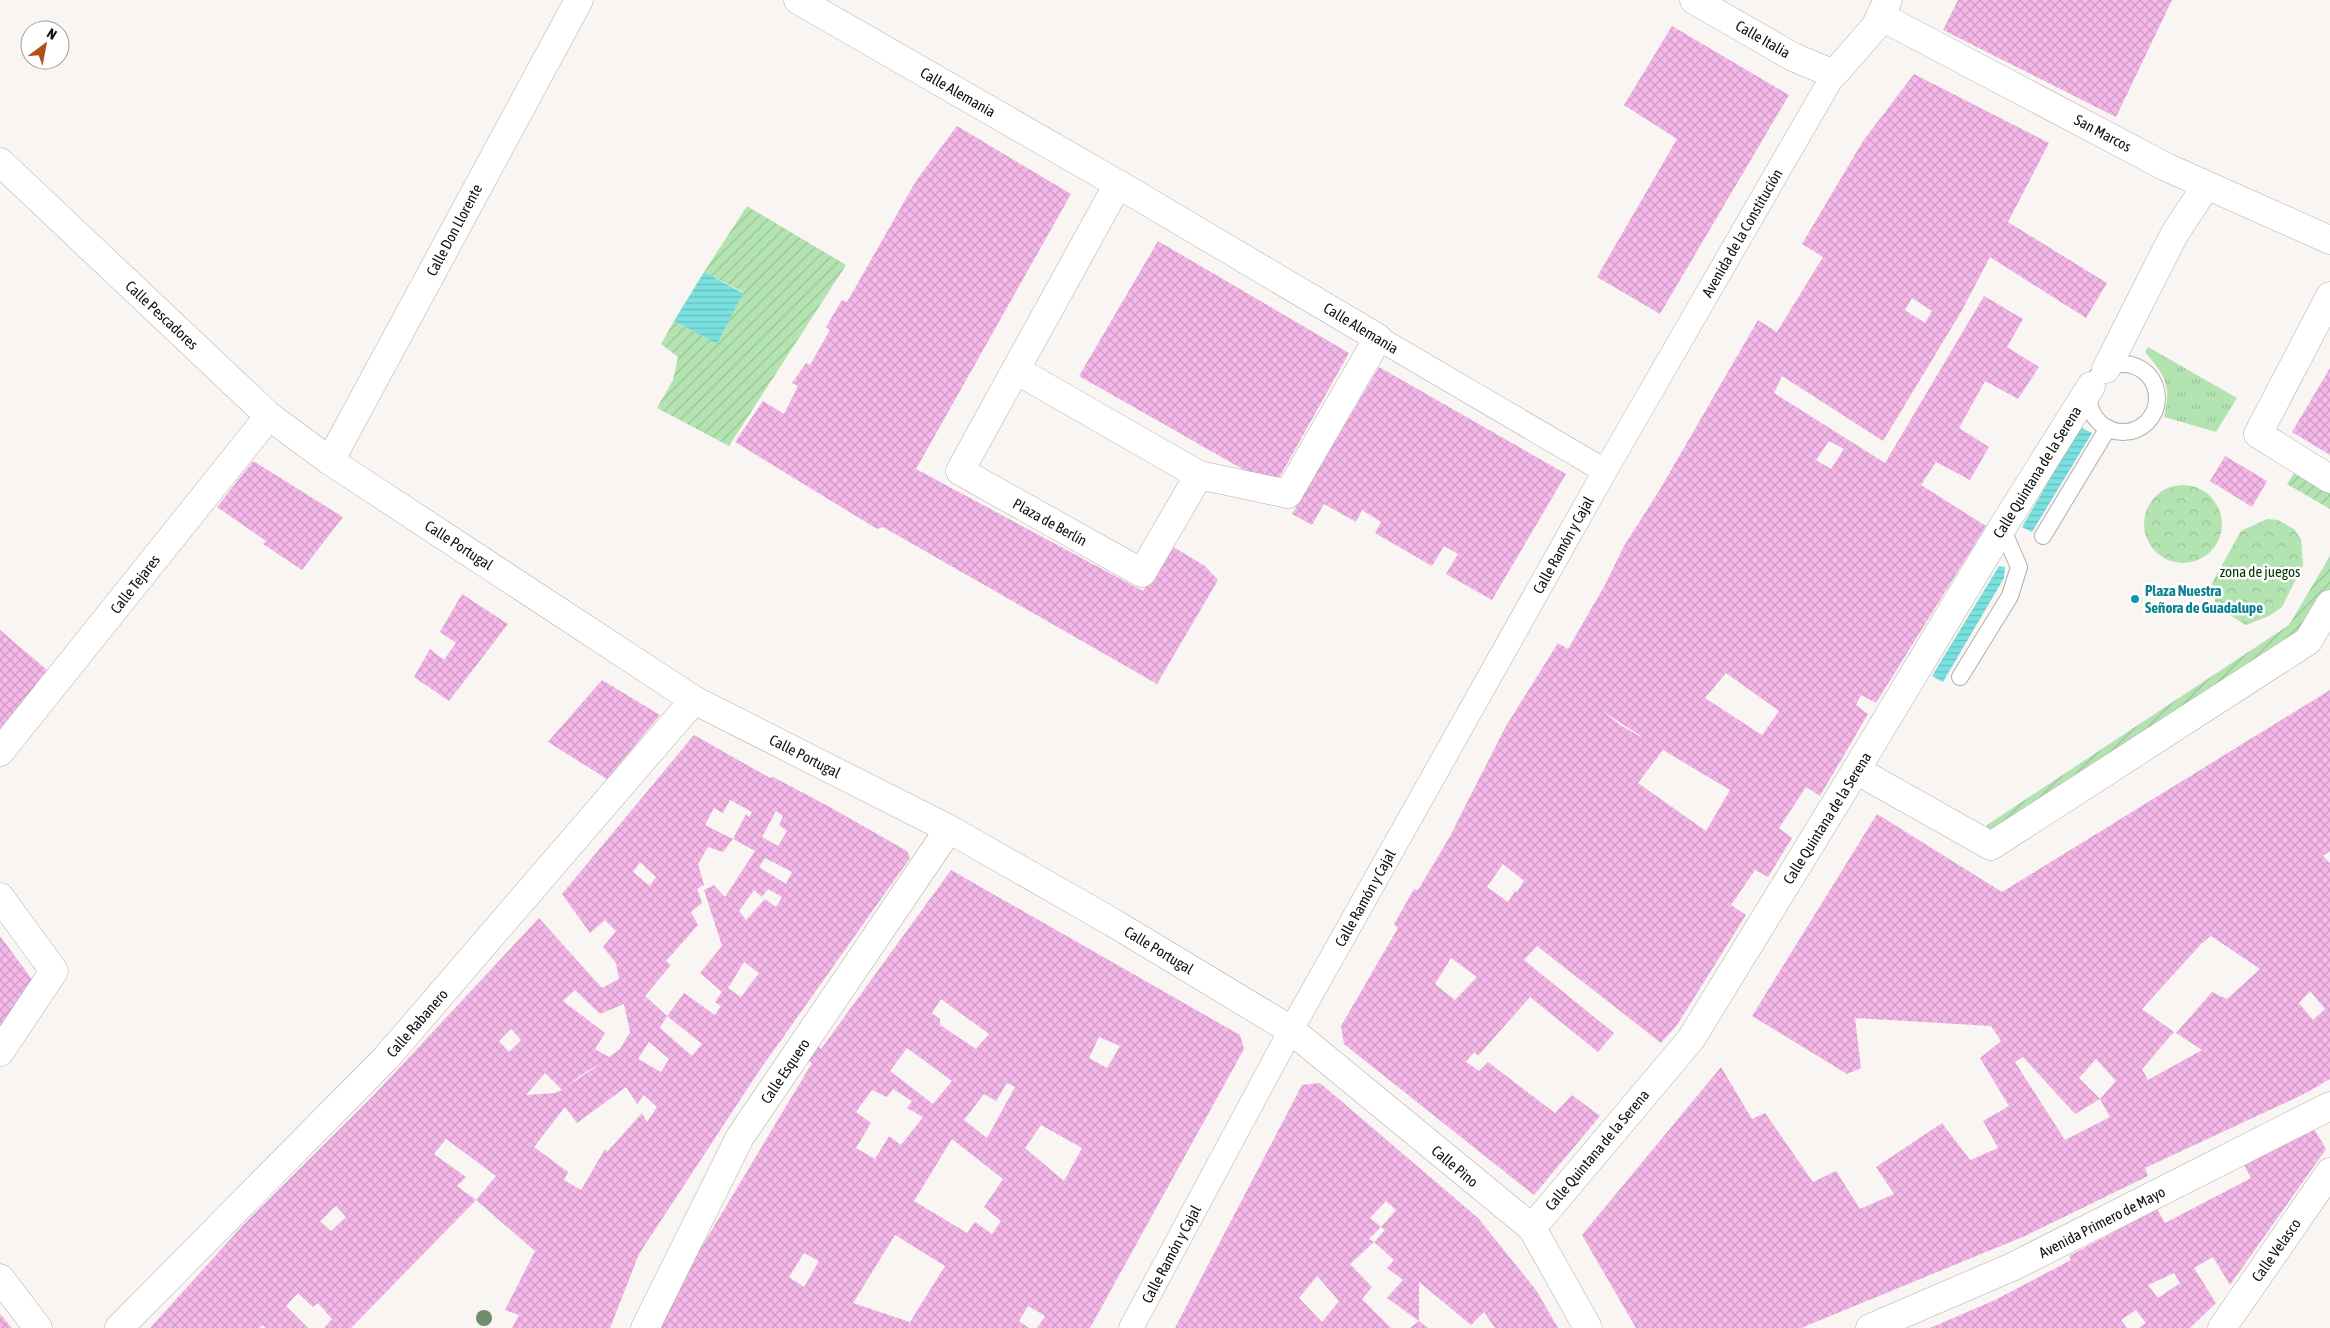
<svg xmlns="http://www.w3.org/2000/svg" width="2330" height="1328" font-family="'Asap Condensed',sans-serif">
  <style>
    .grass { fill: url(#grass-tufts) }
    .forest { fill: url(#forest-crowns) }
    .garden { fill: url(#garden-furrows) }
    .water { fill: url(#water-rules) }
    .building { fill: url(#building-cross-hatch); fill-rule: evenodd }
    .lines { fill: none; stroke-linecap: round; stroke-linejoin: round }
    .service-casing { stroke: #b2aeac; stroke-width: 18 }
    .pedestrian-casing { stroke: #b2aeac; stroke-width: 25 }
    .minor-casing { stroke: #b2aeac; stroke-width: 29 }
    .service { stroke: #fff; stroke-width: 16 }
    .pedestrian { stroke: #fff; stroke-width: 24 }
    .minor { stroke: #fff; stroke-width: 28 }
    .tree { fill: #708d6e }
    .culture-dot { fill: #0f9aa8; stroke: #fff; stroke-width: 2 }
    .labels { text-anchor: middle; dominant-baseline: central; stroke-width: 5; stroke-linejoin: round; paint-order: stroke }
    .street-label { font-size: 15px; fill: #121110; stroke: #fff }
    .park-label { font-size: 15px; fill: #003801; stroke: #fff }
    .culture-label { font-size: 15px; font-weight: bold; fill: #0d838f; stroke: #fff; text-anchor: start }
  </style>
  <defs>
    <pattern id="grass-tufts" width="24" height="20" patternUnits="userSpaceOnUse" patternTransform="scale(1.25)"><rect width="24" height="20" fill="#b3e3b1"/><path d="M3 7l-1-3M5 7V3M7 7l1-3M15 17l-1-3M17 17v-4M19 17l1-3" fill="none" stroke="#99c297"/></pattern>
    <pattern id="forest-crowns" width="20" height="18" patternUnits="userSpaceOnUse" patternTransform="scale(1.25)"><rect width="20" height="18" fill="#b3e3b1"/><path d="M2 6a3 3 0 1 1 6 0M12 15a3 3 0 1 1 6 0" fill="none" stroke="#99c297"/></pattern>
    <pattern id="garden-furrows" width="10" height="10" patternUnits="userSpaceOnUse" patternTransform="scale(1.25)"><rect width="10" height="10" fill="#b3e3b1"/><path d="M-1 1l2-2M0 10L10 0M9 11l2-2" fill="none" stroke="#99c297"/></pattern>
    <pattern id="water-rules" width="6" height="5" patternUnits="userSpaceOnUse" patternTransform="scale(1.25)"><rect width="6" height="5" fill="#7ae0df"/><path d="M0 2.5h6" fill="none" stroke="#68bfbe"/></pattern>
    <pattern id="building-cross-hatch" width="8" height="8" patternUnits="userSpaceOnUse" patternTransform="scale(1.25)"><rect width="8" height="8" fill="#f4b7e8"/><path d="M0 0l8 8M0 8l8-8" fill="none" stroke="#d09cc6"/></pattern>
  </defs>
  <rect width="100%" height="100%" fill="#f9f5f3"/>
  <!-- grass -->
  <path class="grass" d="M2148,347L2237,398L2216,432L2164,417C2172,385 2165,376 2145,352Z"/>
  <!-- forest -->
  <g class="forest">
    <circle cx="2183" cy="524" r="39"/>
    <polygon points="2267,519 2278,520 2294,529 2301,539 2303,565 2282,607 2269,616 2246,625 2216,607 2212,583 2241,531"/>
  </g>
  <!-- garden -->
  <g class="garden">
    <polygon points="747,206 846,265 729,446 657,408 673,380 678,357 661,344 674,321 717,344 743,292 704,272"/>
    <polygon points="2296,470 2330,490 2330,509 2287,484"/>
    <polygon points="2330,556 2330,594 2306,636 1986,839 1987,825 1993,821 2289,625"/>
  </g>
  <!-- water -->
  <g class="water">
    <polygon points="704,272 743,293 717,344 674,321"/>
    <polygon points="2080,427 2092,433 2032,532 2022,527"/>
    <polygon points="1999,566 2005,567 2004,578 1943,682 1932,676"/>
  </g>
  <!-- building -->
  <g class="building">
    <polygon points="1958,0 2172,0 2116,117 1943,30"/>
    <polygon points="1672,26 1789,95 1660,314 1597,277 1677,139 1624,105"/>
    <path d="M1914,74L2049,143L2008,222L2107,283L2086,318L1990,257L1961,312L1883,441L1782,376L1774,393L1885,463L1984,296L2023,319L2007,347L2039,367L2018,399L1985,381L1959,428L1989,447L1970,480L1936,462L1921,485L1986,526L1876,703L1861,695L1856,705L1868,714L1820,796L1806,787L1779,828L1792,838L1768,877L1755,870L1731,905L1746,915L1677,1025L1661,1043L1537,946L1524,960L1614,1033L1598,1052L1530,997L1478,1056L1474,1052L1466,1062L1479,1071L1488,1062L1555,1113L1572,1095L1600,1116L1534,1195L1344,1044L1341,1026L1398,928L1394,924L1414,889L1418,890L1449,838L1506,726L1558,643L1568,649L1606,583L1624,546L1659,491L1758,320L1777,332L1823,257L1802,244L1863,141ZM1912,298L1932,311L1925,323L1905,310ZM1829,441L1844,449L1831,469L1816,460ZM1726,673L1779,711L1762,735L1705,698ZM1602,711L1641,736V737L1622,726ZM1663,750L1730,790L1706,831L1638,783ZM1503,864L1524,881L1517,892L1515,891L1508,902L1487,887ZM1451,958L1477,977L1455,1000L1435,984Z"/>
    <polygon points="957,126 1071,194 916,469 1143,591 1170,545 1205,566 1218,580 1157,684 883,527 877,529 735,442 763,401 784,414 798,386 792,383 806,363 810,365 830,330 826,327 842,300 847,302 916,181"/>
    <polygon points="1158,241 1349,353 1274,487 1079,376"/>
    <polygon points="1379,367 1566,474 1492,600 1446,574 1458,554 1444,546 1432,566 1375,533 1381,522 1362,510 1356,522 1324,504 1312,525 1292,514"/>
    <polygon points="2330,368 2330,455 2292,432"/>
    <polygon points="2225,456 2267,481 2252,507 2210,481"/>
    <polygon points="253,461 343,517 302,570 263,544 266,541 217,507"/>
    <polygon points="462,594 508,624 449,701 414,677 430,649 444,660 456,643 440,632"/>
    <polygon points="0,630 47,670 0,732"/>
    <polygon points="602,680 660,715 607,779 548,742"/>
    <path d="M2330,690V851L2323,856L2330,863V1079L2304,1094L2145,1168L2148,1176L2025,1236L1801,1328H1636L1582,1235L1721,1067L1752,1119L1765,1113L1813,1182L1836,1171L1860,1209L1894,1194L1876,1167L1942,1123L1970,1160L1998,1148L1983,1121L2009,1106L1980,1058L2001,1041L1991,1026L1855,1018L1861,1068L1847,1074L1752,1016L1877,814L2002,892ZM2211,936L2260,969L2227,999L2212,992L2176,1033L2202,1050L2148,1080L2142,1069L2174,1032L2142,1009L2202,943ZM2310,991L2325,1009L2313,1020L2299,1003ZM2023,1057L2075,1114L2100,1099L2110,1117L2065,1140L2015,1062ZM2096,1059L2116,1081L2100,1099L2079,1078Z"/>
    <path d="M694,735L770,778L773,777L828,806L907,851L910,858L757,1074L639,1254L610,1328H512L519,1315L505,1310L535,1251L476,1200L351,1328H324L332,1319L318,1303L313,1307L298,1293L286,1306L308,1328H266L263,1325L259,1328H150L245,1223L373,1096L539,918L602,988L619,979L616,963L603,947L616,931L605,920L590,933L562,894ZM730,800L752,812L749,817L746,814L733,839L755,851L725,897L714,885L704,890L722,946L700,973L722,992L715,1002L721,1006L715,1015L684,993L667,1016L702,1044L692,1056L660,1028L667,1016L645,996L671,965L666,961L698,925L691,912L702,903L697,889L704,885L698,864L708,847L723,852L733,839L705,825L714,808L723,813ZM776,811L783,816L779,825L787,831L778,846L762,837ZM765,858L792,872L786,884L759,867ZM640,862L656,877L650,886L633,872ZM768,889L782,897L776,907L765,899L746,920L739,911L754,890L762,897ZM744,962L759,973L741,997L728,988ZM575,990L600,1014L624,1004L630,1032L620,1049L609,1057L595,1049L605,1033L563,1001ZM511,1029L521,1040L509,1052L499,1041ZM649,1042L669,1059L661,1072L638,1059ZM597,1065V1066L569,1085L580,1076ZM545,1073L562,1090L555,1093L526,1095ZM626,1087L637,1104L644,1095L657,1107L647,1122L642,1113L607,1152L605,1149L581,1190L564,1180L568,1172L534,1147L565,1107L577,1123ZM446,1139L496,1176L476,1200L457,1186L466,1177L434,1154ZM336,1206L346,1217L331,1231L320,1221Z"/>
    <path d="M951,870L1240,1035L1244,1049L1090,1328H1037L1045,1316L1028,1306L1019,1321L1029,1328H661L683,1278L812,1063L808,1060L818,1046L821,1049ZM941,999L989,1034L976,1049L940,1025V1019L932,1013ZM1099,1037L1120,1046L1107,1068L1089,1058ZM907,1048L952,1081L933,1104L890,1071ZM1007,1083L1015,1087L987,1138L964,1120L984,1094L996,1101ZM893,1089L912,1101L907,1108L923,1117L901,1145L889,1136L875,1159L856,1148L871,1123L856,1112L872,1090L887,1097ZM1041,1125L1082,1148L1064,1181L1025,1148ZM952,1139L1003,1179L984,1207L1001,1221L992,1234L975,1222L967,1233L914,1201ZM895,1235L945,1266L910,1322L853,1303ZM804,1253L819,1261L804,1287L789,1277Z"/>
    <polygon points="0,936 34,982 0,1032"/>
    <path d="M1320,1083L1478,1218L1536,1290L1558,1328H1495L1484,1312L1471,1325L1419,1282V1321L1387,1298L1403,1280L1387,1268L1394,1260L1374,1242L1385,1230L1381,1227L1396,1210L1386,1201L1370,1218L1381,1227L1369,1239L1374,1242L1350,1264L1372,1287L1362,1299L1391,1328H1175L1302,1085ZM1317,1276L1339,1301L1322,1322L1299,1298Z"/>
    <path d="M2314,1129L2326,1149L2230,1285L2213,1257L2194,1268L2216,1303L2190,1328H2139L2146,1323L2136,1310L2121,1320L2127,1328H1930L1995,1300L2071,1260L2069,1256L2157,1209L2165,1223L2251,1178L2244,1165ZM2174,1273L2180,1283L2158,1298L2148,1285Z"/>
    <polygon points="0,1314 12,1328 0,1328"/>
    <polygon points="1419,1321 1428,1328 1410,1328"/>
  </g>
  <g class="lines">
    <defs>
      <g id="service">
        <circle cx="2123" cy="398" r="34"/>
        <polyline points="2043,536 2108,428"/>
        <polyline points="1960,677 2010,596 2019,567 2002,528"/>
      </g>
      <g id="pedestrian">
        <polyline points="1378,338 1605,471"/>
        <polyline points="1131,1328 1291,1030 1605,471 1834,74"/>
      </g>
      <g id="minor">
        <polyline points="798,0 1118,184 1378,338 1288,494 1199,475 1016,370"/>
        <polyline points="1694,0 1793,57 1834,74 1875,27 1888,0"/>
        <polyline points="1880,16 2166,167 2330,240"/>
        <polyline points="0,162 269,416 330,461 694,700 949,829 1112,922 1291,1030 1532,1228 1588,1328"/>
        <polyline points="1118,184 960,471 1142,573 1199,475"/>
        <polyline points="2330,296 2258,434 2330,479"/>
        <polyline points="2106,369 2175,233 2206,186"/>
        <polyline points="330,461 579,0"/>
        <polyline points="0,752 269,416"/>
        <polyline points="1856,770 1991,846 2308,641 2330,604"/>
        <polyline points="0,897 54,971 0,1052"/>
        <polyline points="1532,1228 1691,1039 1856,770 2002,528 2091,386"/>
        <polyline points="0,1278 38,1328"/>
        <polyline points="119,1328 386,1058 694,700"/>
        <polyline points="645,1328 740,1137 949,829"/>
        <polyline points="1870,1328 2012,1267 2330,1106"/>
        <polyline points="2222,1328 2330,1172"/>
      </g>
    </defs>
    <!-- service casing -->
    <use href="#service" class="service-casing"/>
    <!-- pedestrian casing -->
    <use href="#pedestrian" class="pedestrian-casing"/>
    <!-- minor casing -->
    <use href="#minor" class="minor-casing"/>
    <!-- service -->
    <use href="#service" class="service"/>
    <!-- pedestrian -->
    <use href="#pedestrian" class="pedestrian"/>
    <!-- minor -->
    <use href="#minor" class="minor"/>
  </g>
  <!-- trees -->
  <circle class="tree" cx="484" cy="1318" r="8"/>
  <!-- markers -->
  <circle class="culture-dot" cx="2135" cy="599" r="5"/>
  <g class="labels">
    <!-- street labels -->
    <g class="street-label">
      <text transform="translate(1763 39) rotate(30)">Calle Italia</text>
      <text transform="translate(958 92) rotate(30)">Calle Alemania</text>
      <text transform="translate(2103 133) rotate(28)">San Marcos</text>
      <text transform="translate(454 230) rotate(-62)">Calle Don Llorente</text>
      <text transform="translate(1742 233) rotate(-60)">Avenida de la Constitución</text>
      <text transform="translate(162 315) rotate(43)">Calle Pescadores</text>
      <text transform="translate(1361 328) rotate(31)">Calle Alemania</text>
      <text transform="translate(2037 472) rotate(-58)">Calle Quintana de la Serena</text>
      <text transform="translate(1050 522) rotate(29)">Plaza de Berlín</text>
      <text transform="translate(459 545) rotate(33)">Calle Portugal</text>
      <text transform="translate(1563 545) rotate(-61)">Calle Ramón y Cajal</text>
      <text transform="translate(135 584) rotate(-52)">Calle Tejares</text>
      <text transform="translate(805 756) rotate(27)">Calle Portugal</text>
      <text transform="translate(1827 818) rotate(-58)">Calle Quintana de la Serena</text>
      <text transform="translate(1365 898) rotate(-61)">Calle Ramón y Cajal</text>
      <text transform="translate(1159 950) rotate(31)">Calle Portugal</text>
      <text transform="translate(417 1023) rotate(-49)">Calle Rabanero</text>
      <text transform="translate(785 1071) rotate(-56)">Calle Esquero</text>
      <text transform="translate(1597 1150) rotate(-50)">Calle Quintana de la Serena</text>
      <text transform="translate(1455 1166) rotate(40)">Calle Pino</text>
      <text transform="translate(2102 1222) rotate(-27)">Avenida Primero de Mayo</text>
      <text transform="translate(2276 1250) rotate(-55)">Calle Velasco</text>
      <text transform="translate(1171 1254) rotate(-62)">Calle Ramón y Cajal</text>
    </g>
    <!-- park labels -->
    <g class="park-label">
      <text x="2260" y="571">zona de juegos</text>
    </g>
    <!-- culture labels -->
    <g class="culture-label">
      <text x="2145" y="590">Plaza Nuestra<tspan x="2145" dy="17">Señora de Guadalupe</tspan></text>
    </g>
  </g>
  <!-- north arrow -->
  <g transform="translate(45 45) rotate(32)"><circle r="24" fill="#ffffff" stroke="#a0a09f"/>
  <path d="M0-4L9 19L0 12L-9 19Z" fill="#b35019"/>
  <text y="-8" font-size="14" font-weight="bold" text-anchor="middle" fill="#121110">N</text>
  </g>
</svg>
